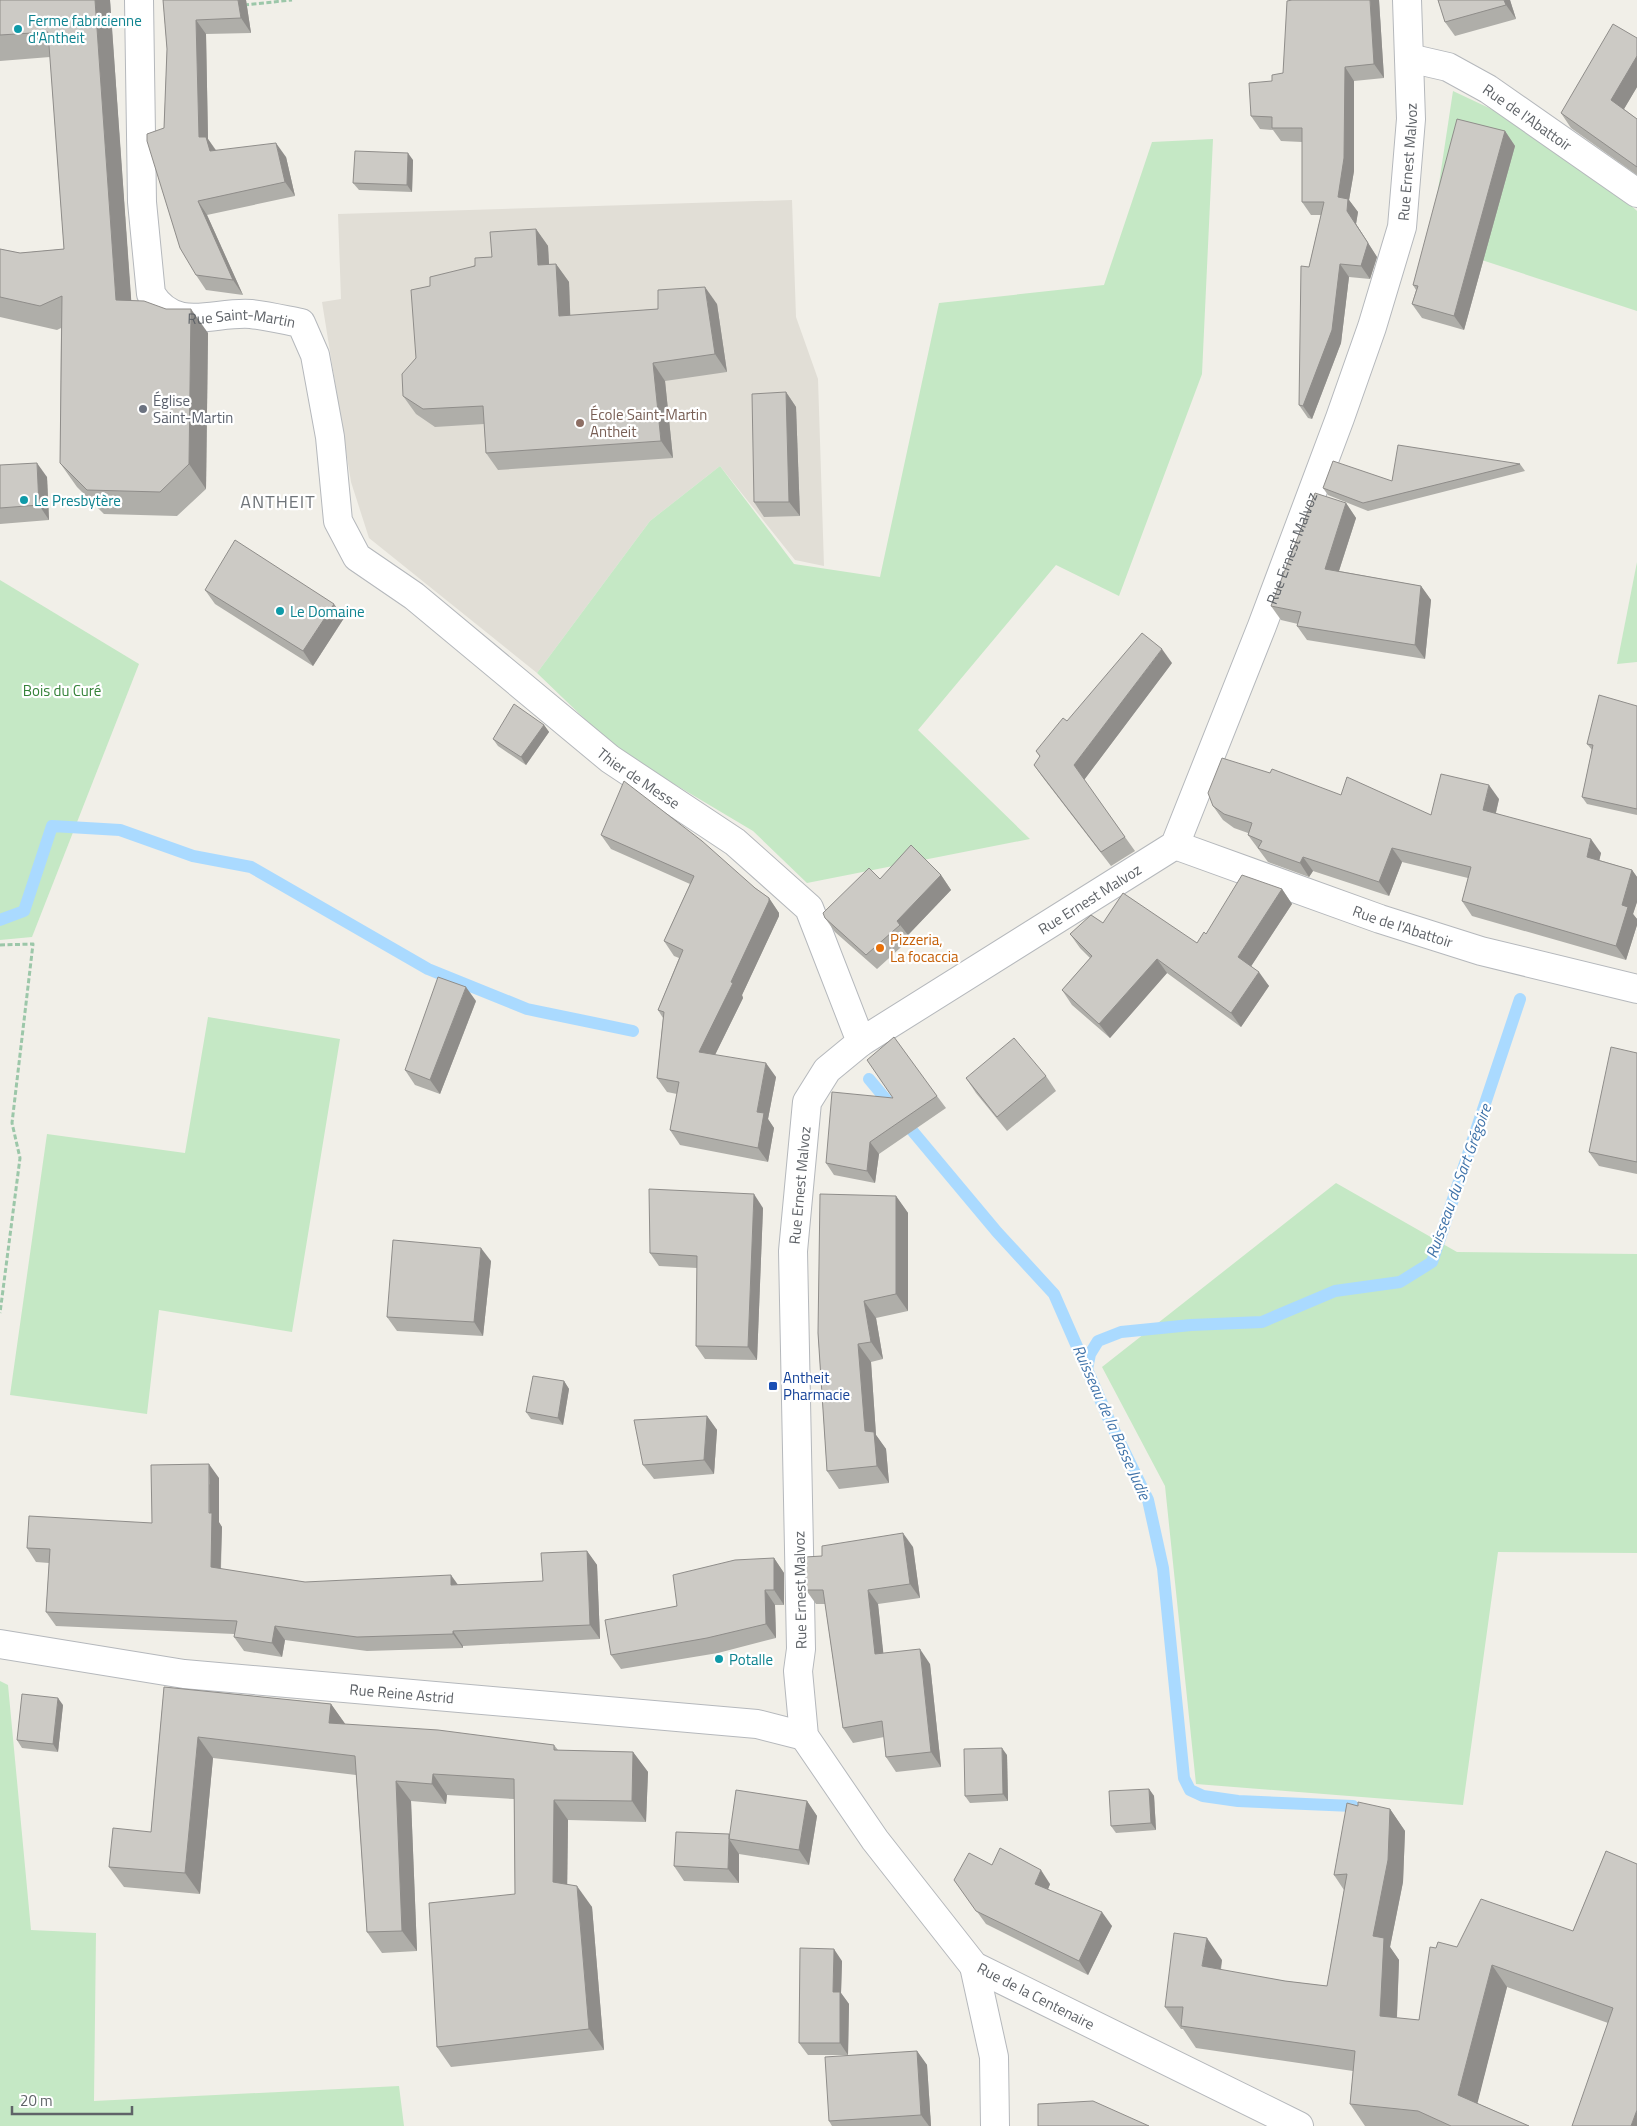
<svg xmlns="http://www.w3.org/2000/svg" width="1637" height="2126" font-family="'Titillium Web',sans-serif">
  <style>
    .education { fill: #e1ded6 }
    .green { fill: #c5e8c5 }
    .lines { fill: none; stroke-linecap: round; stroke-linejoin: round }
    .stream { stroke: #aadaff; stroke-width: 12 }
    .minor-casing { stroke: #b5b8bc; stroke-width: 30 }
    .tertiary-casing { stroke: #b5b8bc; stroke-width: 30 }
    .path { stroke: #9cc7a9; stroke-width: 3; stroke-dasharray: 5 2.5; stroke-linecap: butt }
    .minor { stroke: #fff; stroke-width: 28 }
    .tertiary { stroke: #fff; stroke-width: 28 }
    .wall { fill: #afaea9 }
    .shaded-wall { fill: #8f8d8a }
    .building { fill: #cccac5; stroke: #8f8d8a }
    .culture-dot { fill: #0f9aa8; stroke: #fff; stroke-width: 2 }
    .worship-dot { fill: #6b7280; stroke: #fff; stroke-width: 2 }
    .education-dot { fill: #8d6e63; stroke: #fff; stroke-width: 2 }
    .food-dot { fill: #e8710a; stroke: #fff; stroke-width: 2 }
    .transit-dot { fill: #1a4fb4; stroke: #fff; stroke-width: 2 }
    .labels { text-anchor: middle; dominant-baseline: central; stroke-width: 4.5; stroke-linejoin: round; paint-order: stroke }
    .culture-label { font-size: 15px; fill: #0d838f; stroke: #fff; text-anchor: start }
    .street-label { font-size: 15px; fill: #5f6368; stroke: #fff }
    .worship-label { font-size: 15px; fill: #5b616d; stroke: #fff; text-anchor: start }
    .education-label { font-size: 15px; fill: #785e54; stroke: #fff; text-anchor: start }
    .park-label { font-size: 15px; fill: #348238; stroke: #fff }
    .food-label { font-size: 15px; fill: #c56008; stroke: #fff; text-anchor: start }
    .transit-label { font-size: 15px; fill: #164399; stroke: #fff; text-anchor: start }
    .water-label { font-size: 16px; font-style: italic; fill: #4174aa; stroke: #fff }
    .quarter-label { font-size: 18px; letter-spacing: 1px; fill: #70757a; stroke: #fff }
  </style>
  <rect width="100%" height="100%" fill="#f1efe8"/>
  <!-- education -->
  <polygon class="education" points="792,200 796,317 818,379 824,566 795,560 720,466 650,521 537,673 369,538 351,482 322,302 341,299 338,214"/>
  <!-- green -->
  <g class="green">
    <polygon points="1453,91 1504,115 1618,193 1637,211 1637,311 1430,243"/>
    <polygon points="1213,139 1202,374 1119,596 1056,565 918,730 1030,839 807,883 753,831 617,750 537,673 650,521 720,466 794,564 880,577 939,303 1104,285 1152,142"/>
    <polygon points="1637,562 1637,662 1617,664"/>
    <polygon points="0,580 139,664 32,937 0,940"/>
    <polygon points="208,1017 340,1039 292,1332 159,1310 147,1414 10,1395 47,1134 185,1153"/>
    <polygon points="1336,1183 1457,1252 1637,1254 1637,1553 1498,1552 1463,1805 1196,1784 1165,1486 1102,1367"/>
    <polygon points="0,1681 8,1685 31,1930 96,1933 94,2101 399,2086 404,2126 0,2126"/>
  </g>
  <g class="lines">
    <!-- stream -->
    <g class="stream">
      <polyline points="0,920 24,911 52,826 120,830 193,856 251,867 428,969 527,1009 633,1031"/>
      <polyline points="869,1079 997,1232 1054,1294 1110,1422 1148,1500 1163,1568 1184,1778 1190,1790 1203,1796 1238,1801 1353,1806"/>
      <polyline points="1087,1369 1090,1354 1098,1341 1121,1332 1191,1325 1262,1322 1335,1291 1400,1282 1432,1262 1520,999"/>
    </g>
    <defs>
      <g id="minor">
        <path id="s1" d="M139,0L142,202L151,294C176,334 214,311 251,314C268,316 285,320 301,323L315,355L330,437L338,521L357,557L414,596L610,759L735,842L809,908L861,1042"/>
        <path id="s2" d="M1409,58L1448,67L1488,89L1637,193"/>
      </g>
      <g id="tertiary">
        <path id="s3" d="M1175,845L1380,919L1481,951L1637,989"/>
        <path id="s4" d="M0,1644L184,1674L757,1724L804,1736"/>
        <polyline points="974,1966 994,2057 995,2126"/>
        <path id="s5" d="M1299,2126L974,1966L875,1840L804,1736L798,1671L801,1649L793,1251L807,1102L827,1070L861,1042L1175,845L1262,626L1340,418L1372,327L1402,227L1411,119L1407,0"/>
      </g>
    </defs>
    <!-- minor casing -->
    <use href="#minor" class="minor-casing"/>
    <!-- tertiary casing -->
    <use href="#tertiary" class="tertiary-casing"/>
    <!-- path -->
    <g class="path">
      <polyline points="244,5 292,0"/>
      <polyline points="0,945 33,944 12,1123 20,1158 0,1313"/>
    </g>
    <!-- minor -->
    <use href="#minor" class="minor"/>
    <!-- tertiary -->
    <use href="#tertiary" class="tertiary"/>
  </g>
  <!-- wall -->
  <g class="wall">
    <polygon points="0,0 110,0 131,301 208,333 206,489 177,516 104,514 77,487 60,463 61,328 57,330 0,317 0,249 20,253 64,249 50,57 0,61"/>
    <polygon points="163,0 246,0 251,33 206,34 208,139 216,150 286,157 295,196 207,215 243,295 206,290 196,275 164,128 167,49"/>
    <polygon points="1379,0 1384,78 1354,81 1354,171 1349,200 1358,212 1356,224 1377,257 1370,279 1349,277 1341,343 1312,419 1308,418 1299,405 1309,267 1321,215 1311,215 1302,202 1302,142 1281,141 1273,130 1260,129 1251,116 1272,81"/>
    <polygon points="1438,0 1510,0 1516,19 1455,36 1445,22"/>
    <polygon points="1637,38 1637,87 1624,109 1637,119 1637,175 1571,128 1561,113"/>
    <polygon points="1505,131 1515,146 1464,330 1422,318 1412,304 1416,290 1413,285"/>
    <polygon points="413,160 412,192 359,190 353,183"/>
    <polygon points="536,229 548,246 549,264 556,264 569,282 570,316 717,304 727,372 665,381 673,458 498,470 486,453 484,424 435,427 416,414 403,396 416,358 430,286 492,257"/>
    <polygon points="786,392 796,407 800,516 764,517 754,502"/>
    <polygon points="1520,464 1525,471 1368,511 1328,495 1323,488 1392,481"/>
    <polygon points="0,465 47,477 49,520 0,524"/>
    <polygon points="1346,503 1356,518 1339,571 1421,586 1431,600 1425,659 1307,640 1297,626 1298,624 1281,620 1271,606"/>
    <polygon points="205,590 344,618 313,666 215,604"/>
    <polygon points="1172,663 1084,780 1135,851 1111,866 1044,779 1034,765 1040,757 1036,751 1067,721"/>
    <polygon points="1637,706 1637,815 1587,804 1582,797 1592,750 1587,744"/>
    <polygon points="544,725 549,732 526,765 498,746 493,739"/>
    <polygon points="1341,795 1431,815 1499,799 1496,813 1601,853 1599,860 1632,870 1637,877 1637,902 1633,914 1637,919 1637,925 1626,960 1472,916 1462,901 1468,878 1402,862 1389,896 1313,871 1309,877 1268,862 1248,835 1248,833 1234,828 1223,820 1213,806"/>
    <polygon points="601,835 755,888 769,898 779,913 779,916 742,995 743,998 715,1055 776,1077 768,1119 774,1128 768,1162 680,1145 670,1130 677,1094 667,1092 657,1078 663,1018 658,1010 679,958 674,956 664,941 690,884 611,849"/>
    <polygon points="941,875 951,890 908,935 910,939 877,969 835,932 825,918 880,879"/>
    <polygon points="1282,889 1292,904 1251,966 1269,986 1241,1027 1167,973 1110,1038 1072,1005 1062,990 1090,958 1080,948 1070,934 1103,923 1197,943 1206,934"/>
    <polygon points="476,1001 440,1094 415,1085 405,1070"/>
    <polygon points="1637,1053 1637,1174 1599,1166 1589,1152"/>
    <polygon points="1046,1076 1056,1091 1007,1131 976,1093 966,1078"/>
    <polygon points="937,1096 946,1108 879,1154 875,1183 834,1175 826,1163 893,1098"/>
    <polygon points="896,1196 908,1213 908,1311 876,1318 883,1359 871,1362 876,1435 886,1449 889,1483 839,1489 827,1471 818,1333"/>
    <polygon points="763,1208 757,1360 705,1359 696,1346 697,1268 659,1266 650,1253"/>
    <polygon points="491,1261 483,1336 397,1331 387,1317"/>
    <polygon points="564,1381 569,1389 563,1425 531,1419 526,1412"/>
    <polygon points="707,1416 717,1430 714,1474 654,1479 643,1465"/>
    <polygon points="219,1478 219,1523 222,1527 221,1569 305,1582 458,1585 543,1581 587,1551 597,1565 600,1639 463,1646 463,1648 367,1651 285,1640 282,1657 244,1651 234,1637 234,1634 56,1626 46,1612 49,1563 36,1562 27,1548 152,1523"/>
    <polygon points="913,1547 920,1598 878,1604 883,1653 930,1664 941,1767 896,1772 886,1757 884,1737 853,1743 843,1728 825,1604 816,1604 806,1590 822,1556"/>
    <polygon points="774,1558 784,1573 784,1605 775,1605 776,1638 718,1653 621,1669 611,1655 677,1606"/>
    <polygon points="164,1687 331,1704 345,1724 554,1745 558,1750 633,1752 648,1772 646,1822 568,1820 567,1885 592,1907 604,2050 451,2067 437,2047 515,1894 514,1799 447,1795 446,1804 411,1801 417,1951 382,1953 367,1932 356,1775 213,1758 200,1894 124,1887 109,1867 151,1832"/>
    <polygon points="63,1705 58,1752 22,1748 17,1740"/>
    <polygon points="1007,1755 1008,1801 970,1803 965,1796"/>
    <polygon points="1149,1789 1154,1796 1156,1830 1116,1833 1111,1826"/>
    <polygon points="807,1801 817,1816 809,1865 739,1854 739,1883 684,1881 674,1866 729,1834"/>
    <polygon points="1358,1806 1390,1809 1405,1831 1403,1882 1390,1947 1399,1960 1397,2018 1419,2020 1436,1948 1457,1947 1573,1931 1606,1851 1637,2126 1608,2023 1507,1987 1477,2103 1529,2126 1365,2126 1350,2104 1353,2071 1196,2048 1183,2029 1181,2029 1165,2007 1222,1960 1221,1970 1285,1981 1327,1986 1344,1890 1334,1875"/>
    <polygon points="992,1865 1050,1884 1048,1889 1112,1926 1088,1975 986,1924 954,1880"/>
    <polygon points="842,1961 841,1993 849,2004 848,2055 808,2055 799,2043"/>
    <polygon points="917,2051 927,2065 931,2126 832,2126 829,2121"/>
  </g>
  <!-- shaded-wall -->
  <g class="shaded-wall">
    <polygon points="95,0 110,0 133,325 116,300"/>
    <polygon points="238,0 246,0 251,33 241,18"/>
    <polygon points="1370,0 1379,0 1384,78 1374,64"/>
    <polygon points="1504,0 1510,0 1516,19 1506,5"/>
    <polygon points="196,20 206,34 208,139 216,151 210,151 199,137"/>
    <polygon points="1637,56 1637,87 1621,114 1611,100"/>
    <polygon points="1345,67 1354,81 1354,171 1349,200 1358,212 1356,224 1377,257 1370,279 1361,266 1347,211 1338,197"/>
    <polygon points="1505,131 1515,146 1464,330 1454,316"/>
    <polygon points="276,143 286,157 295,196 285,182"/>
    <polygon points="408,153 413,160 412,192 407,185"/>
    <polygon points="198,201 207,215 243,295 233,280"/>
    <polygon points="536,229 548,246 550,283 538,265"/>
    <polygon points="556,264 569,282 571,334 559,316"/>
    <polygon points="1340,264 1349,277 1341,343 1312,419 1303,406"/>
    <polygon points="705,287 717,304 727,372 715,354"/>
    <polygon points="191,309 208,333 206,489 189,464"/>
    <polygon points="653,363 665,381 673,458 661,441"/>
    <polygon points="786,392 796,407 800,516 789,502"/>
    <polygon points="37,463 47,477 49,520 39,505"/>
    <polygon points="1346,503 1356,518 1335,583 1325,569"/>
    <polygon points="1421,586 1431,600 1425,659 1415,645"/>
    <polygon points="334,604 344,618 313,666 303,651"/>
    <polygon points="1162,649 1172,663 1084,780 1074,765"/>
    <polygon points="544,725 549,732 526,765 521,757"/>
    <polygon points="1489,785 1499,799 1493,824 1483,810"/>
    <polygon points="1591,839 1601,853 1597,871 1587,857"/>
    <polygon points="1392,848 1402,862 1389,896 1379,882"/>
    <polygon points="1303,857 1313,871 1309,877 1300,863"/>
    <polygon points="1632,870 1637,877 1637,902 1633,914 1637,919 1637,925 1626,960 1616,946 1622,905"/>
    <polygon points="941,875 951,890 908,935 897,921"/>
    <polygon points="1282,889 1292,904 1248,971 1238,957"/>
    <polygon points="769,898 779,913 779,916 742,995 743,998 709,1067 699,1052"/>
    <polygon points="1157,959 1167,973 1110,1038 1099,1024"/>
    <polygon points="1259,972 1269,986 1241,1027 1231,1013"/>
    <polygon points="466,987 476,1001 440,1094 430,1080"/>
    <polygon points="766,1063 776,1077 768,1119 774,1128 768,1162 758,1148 757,1112"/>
    <polygon points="870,1142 879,1154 875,1183 867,1171"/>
    <polygon points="754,1194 763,1208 757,1360 748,1347"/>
    <polygon points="896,1196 908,1213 908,1311 896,1294"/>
    <polygon points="481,1248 491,1261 483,1336 474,1322"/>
    <polygon points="864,1301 876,1318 883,1359 871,1342"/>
    <polygon points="858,1344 871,1362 876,1435 886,1449 889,1483 877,1466 865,1431"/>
    <polygon points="564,1381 569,1389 563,1425 558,1418"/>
    <polygon points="707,1416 717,1430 714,1474 704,1460"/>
    <polygon points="209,1464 219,1478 219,1522 222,1527 220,1582 211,1567"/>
    <polygon points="903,1533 913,1547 920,1598 910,1584"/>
    <polygon points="587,1551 597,1565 600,1639 590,1625"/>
    <polygon points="774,1558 784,1573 784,1605 774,1590"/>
    <polygon points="451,1575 461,1589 451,1585"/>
    <polygon points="765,1590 775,1605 776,1638 766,1624"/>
    <polygon points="868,1590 878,1604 885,1668 875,1654"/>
    <polygon points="275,1626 285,1640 282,1657 272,1643"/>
    <polygon points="453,1631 463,1646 463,1648 453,1634"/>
    <polygon points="920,1649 930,1664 941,1767 931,1752"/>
    <polygon points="58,1698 63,1705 58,1752 53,1744"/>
    <polygon points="331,1704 346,1725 329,1723"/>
    <polygon points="198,1737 213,1758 200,1894 185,1873"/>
    <polygon points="1002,1748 1007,1755 1008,1801 1003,1794"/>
    <polygon points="633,1752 648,1772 646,1822 632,1801"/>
    <polygon points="433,1774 447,1795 446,1804 432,1784"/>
    <polygon points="396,1781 411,1801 417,1951 402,1931"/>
    <polygon points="1149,1789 1154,1796 1156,1830 1151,1823"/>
    <polygon points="554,1800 568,1820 567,1903 553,1882"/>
    <polygon points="807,1801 817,1816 809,1865 799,1850"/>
    <polygon points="1390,1809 1405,1831 1403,1882 1390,1947 1399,1960 1396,2038 1380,2016 1373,1936"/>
    <polygon points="729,1839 739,1854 739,1883 728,1869"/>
    <polygon points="1041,1870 1050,1884 1045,1897 1035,1884"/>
    <polygon points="577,1886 592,1907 604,2050 589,2029"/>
    <polygon points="1102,1912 1112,1926 1088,1975 1079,1961"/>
    <polygon points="1207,1938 1222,1960 1217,1988 1202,1966"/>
    <polygon points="834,1949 842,1961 841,1993 849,2004 848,2055 840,2043 833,1992"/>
    <polygon points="1492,1965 1507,1987 1474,2117 1458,2095"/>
    <polygon points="917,2051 927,2065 931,2126 929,2126 921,2115"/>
    <polygon points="1637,2110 1637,2126 1631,2126"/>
  </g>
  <!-- building -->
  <g class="building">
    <polygon points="0,0 95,0 116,300 144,301 166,309 191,309 189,464 160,492 87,490 60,463 62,296 40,306 0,297 0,249 20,253 64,249 48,32 0,35"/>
    <polygon points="163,0 238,0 241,18 196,20 199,137 206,137 210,151 276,143 285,182 198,201 233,280 196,275 180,248 147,141 147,134 164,128 167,49"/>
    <polygon points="1292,0 1370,0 1374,64 1345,67 1344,158 1338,197 1348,199 1347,211 1368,243 1361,266 1340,264 1332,330 1303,406 1299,405 1301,266 1309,267 1324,202 1302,202 1302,128 1272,128 1272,117 1251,116 1249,83 1272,81 1272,75 1283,73 1287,1"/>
    <polygon points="1438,0 1504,0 1506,5 1445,22"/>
    <polygon points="1613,24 1637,38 1637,56 1611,100 1637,119 1637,167 1561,113"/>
    <polygon points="1457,119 1505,131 1454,316 1412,304 1418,286 1413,285"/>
    <polygon points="355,151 408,153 407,185 353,183"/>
    <polygon points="536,229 538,265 556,264 559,316 658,309 658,290 705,287 715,354 653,363 661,441 486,453 483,406 423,409 403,396 402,374 416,358 411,290 430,286 430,277 475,266 475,258 492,257 490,232"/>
    <polygon points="786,392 789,502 754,502 752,394"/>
    <polygon points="1398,445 1520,464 1363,503 1323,488 1333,461 1392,481"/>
    <polygon points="37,463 39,505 0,508 0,465"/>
    <polygon points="1315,493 1346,503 1325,569 1421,586 1415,645 1297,626 1301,612 1271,606"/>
    <polygon points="235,540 334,604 303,651 205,590"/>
    <polygon points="1142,633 1162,649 1074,765 1125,837 1101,852 1034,765 1040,756 1036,751 1063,718 1067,721"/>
    <polygon points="1599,695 1637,706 1637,809 1582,797 1593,745 1587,744"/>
    <polygon points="514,704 544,725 521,757 493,739"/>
    <polygon points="1222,758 1270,773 1272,769 1341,795 1347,777 1431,815 1441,774 1489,785 1483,810 1591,839 1587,857 1632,870 1622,905 1628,907 1616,946 1462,901 1471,867 1392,848 1379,882 1303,857 1300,863 1258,848 1262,841 1248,835 1252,823 1224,814 1213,806 1208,793"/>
    <polygon points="624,781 702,841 755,888 769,898 769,901 731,982 733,983 699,1052 766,1063 757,1112 764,1113 758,1148 670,1130 679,1082 657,1078 664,1012 658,1010 683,950 664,941 694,876 601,835"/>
    <polygon points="911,845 941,875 897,921 900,925 866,955 825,918 823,913 869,868 880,879"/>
    <polygon points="1242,875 1282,889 1238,957 1259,972 1231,1013 1157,959 1099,1024 1062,990 1092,956 1070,934 1091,915 1103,923 1123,893 1197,943 1204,932 1206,934"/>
    <polygon points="438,977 466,987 430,1080 405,1070"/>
    <polygon points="894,1037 937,1096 870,1142 867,1171 826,1163 832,1092 893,1098 867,1060"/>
    <polygon points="1014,1038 1046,1076 997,1117 966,1078"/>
    <polygon points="1611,1047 1637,1053 1637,1162 1589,1152"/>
    <polygon points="649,1189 754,1194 748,1347 696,1346 697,1256 650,1253"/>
    <polygon points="820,1194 896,1196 896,1294 864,1301 871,1342 858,1344 865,1431 874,1432 877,1466 827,1471 818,1333"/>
    <polygon points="393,1240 481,1248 474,1322 387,1317"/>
    <polygon points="533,1376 564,1381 558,1418 526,1412"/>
    <polygon points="707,1416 704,1460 643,1465 634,1420"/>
    <polygon points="209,1464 209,1513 212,1513 211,1567 305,1582 451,1575 451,1585 543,1581 541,1553 587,1551 590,1625 453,1631 453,1634 357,1637 275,1626 272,1643 234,1637 237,1621 46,1612 50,1549 27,1548 29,1516 152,1523 151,1465"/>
    <polygon points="903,1533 910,1584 868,1590 875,1654 920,1649 931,1752 886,1757 882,1721 843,1728 823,1590 806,1590 805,1557 822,1556 822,1546"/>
    <polygon points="774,1558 774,1590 765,1590 766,1624 707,1638 611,1655 605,1620 677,1606 673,1575 735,1560"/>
    <polygon points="164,1687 331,1704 329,1723 438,1730 554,1745 554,1750 633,1752 632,1801 554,1800 553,1882 577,1886 589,2029 437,2047 429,1903 515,1894 514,1779 433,1774 432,1784 396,1781 402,1931 367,1932 355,1756 198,1737 185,1873 109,1867 113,1828 151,1832"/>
    <polygon points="22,1694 58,1698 53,1744 17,1740"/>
    <polygon points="1002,1748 1003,1794 965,1796 964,1749"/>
    <polygon points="1149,1789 1151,1823 1111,1826 1109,1791"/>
    <polygon points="736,1790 807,1801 799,1850 729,1839 728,1869 674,1866 676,1832 729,1834 729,1839"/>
    <polygon points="1358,1802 1390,1809 1388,1860 1373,1936 1384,1938 1380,2016 1419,2020 1430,1947 1436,1948 1438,1942 1457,1947 1481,1899 1573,1931 1606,1851 1637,1864 1637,2110 1631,2126 1572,2126 1613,2008 1492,1965 1458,2095 1529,2126 1451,2126 1418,2111 1350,2104 1355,2051 1181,2026 1183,2007 1165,2007 1174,1933 1207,1938 1202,1966 1285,1981 1327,1986 1347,1874 1334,1875 1347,1803 1358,1806"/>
    <polygon points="1000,1848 1041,1870 1035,1884 1102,1912 1079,1961 976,1911 954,1880 969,1853 992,1865"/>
    <polygon points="800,1948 834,1949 833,1992 840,1992 840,2043 799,2043"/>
    <polygon points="917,2051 921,2115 829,2121 825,2057"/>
    <polygon points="1093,2101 1149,2126 1038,2126 1038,2104"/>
  </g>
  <!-- markers -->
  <g class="culture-dot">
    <circle cx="18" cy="29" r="5"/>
    <circle cx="24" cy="500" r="5"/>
    <circle cx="280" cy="611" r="5"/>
    <circle cx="719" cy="1659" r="5"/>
  </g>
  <circle class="worship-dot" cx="143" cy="409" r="5"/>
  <circle class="education-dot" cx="580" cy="423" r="5"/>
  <circle class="food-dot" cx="880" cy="948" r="5"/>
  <rect class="transit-dot" x="768" y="1381" width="10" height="10" rx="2.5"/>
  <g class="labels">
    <!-- culture labels -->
    <g class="culture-label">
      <text x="28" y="20">Ferme fabricienne<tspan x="28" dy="17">d'Antheit</tspan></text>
      <text x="34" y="500">Le Presbytère</text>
      <text x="290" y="611">Le Domaine</text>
      <text x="729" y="1659">Potalle</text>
    </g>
    <!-- street labels -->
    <g class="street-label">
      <text stroke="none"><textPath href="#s2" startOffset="134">Rue de l'Abattoir</textPath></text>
      <text stroke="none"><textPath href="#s5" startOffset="2460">Rue Ernest Malvoz</textPath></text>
      <text stroke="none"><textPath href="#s1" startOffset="394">Rue Saint-Martin</textPath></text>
      <text stroke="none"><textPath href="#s5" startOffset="2055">Rue Ernest Malvoz</textPath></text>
      <text stroke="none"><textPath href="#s1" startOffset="1056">Thier de Messe</textPath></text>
      <text stroke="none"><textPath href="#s5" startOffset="1635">Rue Ernest Malvoz</textPath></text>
      <text stroke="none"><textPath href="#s3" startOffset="242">Rue de l'Abattoir</textPath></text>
      <text stroke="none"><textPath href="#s5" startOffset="1200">Rue Ernest Malvoz</textPath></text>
      <text transform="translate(800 1590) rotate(-91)">Rue Ernest Malvoz</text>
      <text stroke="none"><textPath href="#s4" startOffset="405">Rue Reine Astrid</textPath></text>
      <text transform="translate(1036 1996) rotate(27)">Rue de la Centenaire</text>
    </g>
    <!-- worship labels -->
    <g class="worship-label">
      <text x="153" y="400">Église<tspan x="153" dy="17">Saint-Martin</tspan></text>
    </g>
    <!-- education labels -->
    <g class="education-label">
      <text x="590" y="414">École Saint-Martin<tspan x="590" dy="17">Antheit</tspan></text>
    </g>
    <!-- park labels -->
    <g class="park-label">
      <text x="62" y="690">Bois du Curé</text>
    </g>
    <!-- food labels -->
    <g class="food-label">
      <text x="890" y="939">Pizzeria,<tspan x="890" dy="17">La focaccia</tspan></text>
    </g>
    <!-- transit labels -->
    <g class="transit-label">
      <text x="783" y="1377">Antheit<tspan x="783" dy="17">Pharmacie</tspan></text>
    </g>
    <!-- water labels -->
    <g class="water-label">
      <text transform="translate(1458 1181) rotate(-70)">Ruisseau du Sart Grégoire</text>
      <text transform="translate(1112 1422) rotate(66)">Ruisseau de la Basse Judie</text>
    </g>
    <!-- quarter labels -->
    <g class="quarter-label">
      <text x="278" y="501">ANTHEIT</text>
    </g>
  </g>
  <!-- scale -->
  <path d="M12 2106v8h120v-8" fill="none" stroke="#5f6368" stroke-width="2.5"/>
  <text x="20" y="2106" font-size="15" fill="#5f6368" stroke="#ffffff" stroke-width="4" paint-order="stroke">20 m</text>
</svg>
